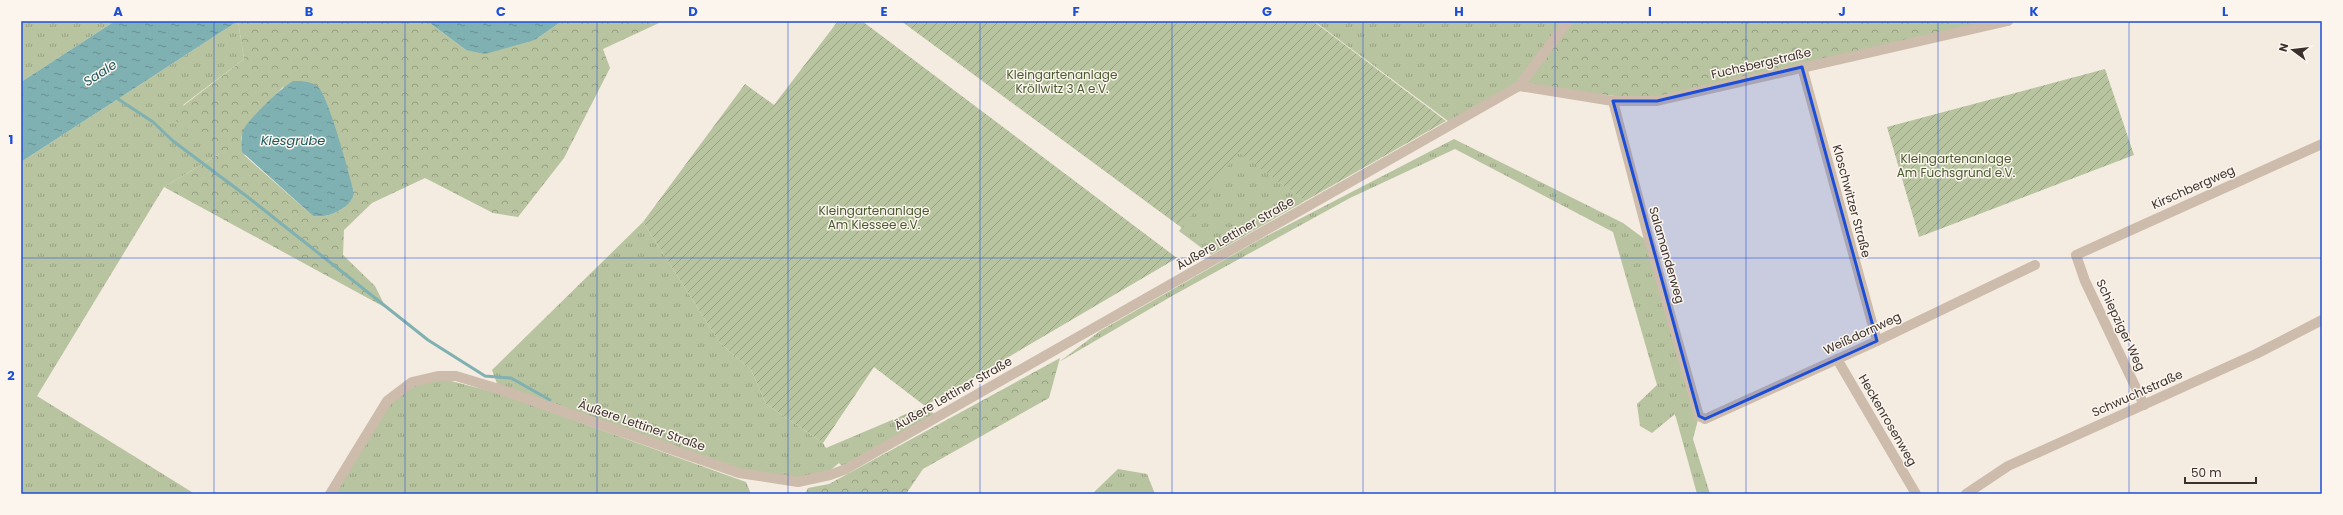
<svg xmlns="http://www.w3.org/2000/svg" width="2343" height="515" font-family="Poppins,sans-serif">
  <style>
    .grass { fill: url(#grass-tufts) }
    .forest { fill: url(#forest-crowns); fill-rule: evenodd }
    .garden { fill: url(#garden-furrows) }
    .water { fill: url(#water-ripples) }
    .lines { fill: none; stroke-linecap: round; stroke-linejoin: round }
    .stream { stroke: #7fb0b2; stroke-width: 3 }
    .minor { stroke: #cdbbac; stroke-width: 10 }
    .marked { fill: #1d4ed8; fill-opacity: 0.2; stroke: #1d4ed8; stroke-width: 3; stroke-linejoin: round }
    .grid { fill: none; stroke: #1d4ed8; stroke-width: 1; stroke-opacity: 0.55 }
    .labels { text-anchor: middle; dominant-baseline: central; stroke-width: 3; stroke-linejoin: round; paint-order: stroke }
    .street-label { font-size: 12px; fill: #3b302b; stroke: #fbf5ee }
    .park-label { font-size: 12px; fill: #4a5a2e; stroke: #fbf5ee }
    .water-label { font-size: 13px; font-style: italic; fill: #1f5a5e; stroke: #fbf5ee }
    .neatline { fill: none; stroke: #1d4ed8; stroke-width: 1.5 }
    .grid-label { font-size: 13px; text-anchor: middle; font-weight: bold; fill: #1d4ed8 }
  </style>
  <defs>
    <pattern id="grass-tufts" width="24" height="20" patternUnits="userSpaceOnUse"><rect width="24" height="20" fill="#b8c4a0"/><path d="M3 7l-1-3M5 7V3M7 7l1-3M15 17l-1-3M17 17v-4M19 17l1-3" fill="none" stroke="#97a083"/></pattern>
    <pattern id="forest-crowns" width="20" height="18" patternUnits="userSpaceOnUse"><rect width="20" height="18" fill="#b8c4a0"/><path d="M2 6a3 3 0 1 1 6 0M12 15a3 3 0 1 1 6 0" fill="none" stroke="#97a083"/></pattern>
    <pattern id="garden-furrows" width="10" height="10" patternUnits="userSpaceOnUse"><rect width="10" height="10" fill="#b8c4a0"/><path d="M-1 1l2-2M0 10L10 0M9 11l2-2" fill="none" stroke="#97a083"/></pattern>
    <pattern id="water-ripples" width="26" height="14" patternUnits="userSpaceOnUse"><rect width="26" height="14" fill="#7fb0b2"/><path d="M2 4q2-2 4 0t4 0M15 11q2-2 4 0t4 0" fill="none" stroke="#699091"/></pattern>
  </defs>
  <rect width="100%" height="100%" fill="#f4ebe1"/>
  <!-- grass -->
  <g class="grass">
    <polygon points="21,21 115,21 21,82"/>
    <polygon points="238,21 244,59 183,105 219,154 164,187 37,396 195,494 21,494 21,162"/>
    <polygon points="1314,21 1567,21 1519,86 1452,124"/>
    <polygon points="1454,139 1623,223 1650,243 1699,416 1693,439 1710,494 1697,494 1675,414 1652,433 1640,426 1637,404 1657,385 1613,232 1455,149 1350,198 1172,296 1059,362 1100,331 1259,240"/>
    <polygon points="1238,151 1305,201 1211,255 1179,231"/>
    <polygon points="643,222 720,343 751,370 766,404 823,443 826,448 925,406 934,414 842,466 839,463 821,478 798,482 739,473 499,389 492,370"/>
    <polygon points="426,380 447,380 498,393 746,482 751,494 332,494 388,405 408,386"/>
    <polygon points="1118,469 1147,474 1155,494 1092,494"/>
  </g>
  <!-- forest -->
  <g class="forest">
    <path d="M238,21H427L466,50L535,40L562,21H656L659,23L603,49L610,68L564,158L518,217L493,213L425,178L372,203L344,230L343,255L375,286L386,308L164,187L219,154L176,121L183,106L244,59ZM283,87L354,191C353,208 327,219 313,216L245,156L241,138L245,128Z"/>
    <polygon points="1572,21 2008,21 1657,101 1522,85"/>
    <polygon points="1060,358 1049,398 923,469 906,494 805,494 808,488 829,484"/>
  </g>
  <!-- garden -->
  <g class="garden">
    <polygon points="838,21 862,21 1177,258 925,406 874,367 823,443 766,404 751,370 720,343 643,222 745,84 774,105"/>
    <polygon points="901,21 1313,21 1446,121 1305,201 1238,152 1182,228"/>
    <polygon points="2105,69 2134,155 1919,237 1887,127"/>
  </g>
  <!-- water -->
  <g class="water">
    <polygon points="115,21 238,21 21,162 21,82"/>
    <polygon points="427,21 562,21 535,40 485,54 466,50"/>
    <path d="M293,81C301,81 309,81 317,86C328,93 349,174 354,192C353,208 327,219 313,216L242,152C242,144 240,134 245,127C254,114 280,89 293,81Z"/>
  </g>
  <g class="lines">
    <!-- stream -->
    <polyline class="stream" points="118,99 153,122 173,141 249,198 428,340 485,376 511,378 550,400"/>
    <!-- minor -->
    <g class="minor">
      <polyline points="1802,67 1877,341"/>
      <polyline points="1519,86 1613,101 1657,101 2008,21"/>
      <polyline points="1613,101 1650,243 1699,416 1705,419 1877,341 2035,265"/>
      <polyline points="1837,359 1916,494"/>
      <polyline points="2144,405 2085,281 2076,255 2322,144"/>
      <polyline points="330,494 387,401 412,382 438,376 456,376 499,389 739,473 798,482 830,475 846,469 1519,86 1568,21"/>
      <polyline points="1966,494 2008,466 2256,354 2322,320"/>
    </g>
  </g>
  <!-- marked area -->
  <path class="marked" d="M1802,67L1877,341L1705,419L1699,416L1613,101H1657Z"/>
  <!-- grid -->
  <path class="grid" d="M214,21V494M405,21V494M597,21V494M788,21V494M980,21V494M1172,21V494M1363,21V494M1555,21V494M1746,21V494M1938,21V494M2129,21V494M21,258H2322"/>
  <g class="labels">
    <!-- street labels -->
    <g class="street-label">
      <text transform="translate(1761 63) rotate(-13)">Fuchsbergstraße</text>
      <text transform="translate(2193 187) rotate(-24)">Kirschbergweg</text>
      <text transform="translate(1852 201) rotate(75)">Kloschwitzer Straße</text>
      <text transform="translate(1235 233) rotate(-30)">Äußere Lettiner Straße</text>
      <text transform="translate(1667 255) rotate(74)">Salamanderweg</text>
      <text transform="translate(2121 325) rotate(65)">Schiepziger Weg</text>
      <text transform="translate(1862 333) rotate(-25)">Weißdornweg</text>
      <text transform="translate(953 393) rotate(-30)">Äußere Lettiner Straße</text>
      <text transform="translate(2137 393) rotate(-24)">Schwuchtstraße</text>
      <text transform="translate(1888 420) rotate(60)">Heckenrosenweg</text>
      <text transform="translate(642 425) rotate(19)">Äußere Lettiner Straße</text>
    </g>
    <!-- park labels -->
    <g class="park-label">
      <text x="1062" y="74">Kleingartenanlage<tspan x="1062" dy="14">Kröllwitz 3 A e.V.</tspan></text>
      <text x="1956" y="158">Kleingartenanlage<tspan x="1956" dy="14">Am Fuchsgrund e.V.</tspan></text>
      <text x="874" y="210">Kleingartenanlage<tspan x="874" dy="14">Am Kiessee e.V.</tspan></text>
    </g>
    <!-- water labels -->
    <g class="water-label">
      <text transform="translate(100 73) rotate(-33)">Saale</text>
      <text x="293" y="140">Kiesgrube</text>
    </g>
  </g>
  <!-- border -->
  <rect width="2343" height="515" fill="none" stroke="#fbf5ee" stroke-width="44"/>
  <!-- north arrow -->
  <g transform="translate(2293 50) rotate(285)" stroke="#fbf5ee" stroke-width="3" paint-order="stroke">
  <path d="M0-3L7 15L0 10L-7 15Z" fill="#3b302b"/>
  <text y="-6" font-size="11" font-weight="bold" text-anchor="middle" fill="#3b302b">N</text>
  </g>
  <!-- scale -->
  <path d="M2185 477v6h71v-6" fill="none" stroke="#3b302b" stroke-width="2"/>
  <text x="2191" y="477" font-size="12" fill="#3b302b" stroke="#fbf5ee" stroke-width="3" paint-order="stroke">50 m</text>
  <rect x="22" y="22" width="2299" height="471" class="neatline"/>
  <g class="grid-label">
    <text x="118" y="16">A</text>
    <text x="309" y="16">B</text>
    <text x="501" y="16">C</text>
    <text x="693" y="16">D</text>
    <text x="884" y="16">E</text>
    <text x="1076" y="16">F</text>
    <text x="1267" y="16">G</text>
    <text x="1459" y="16">H</text>
    <text x="1650" y="16">I</text>
    <text x="1842" y="16">J</text>
    <text x="2034" y="16">K</text>
    <text x="2225" y="16">L</text>
    <text x="11" y="144">1</text>
    <text x="11" y="380">2</text>
  </g>
</svg>
